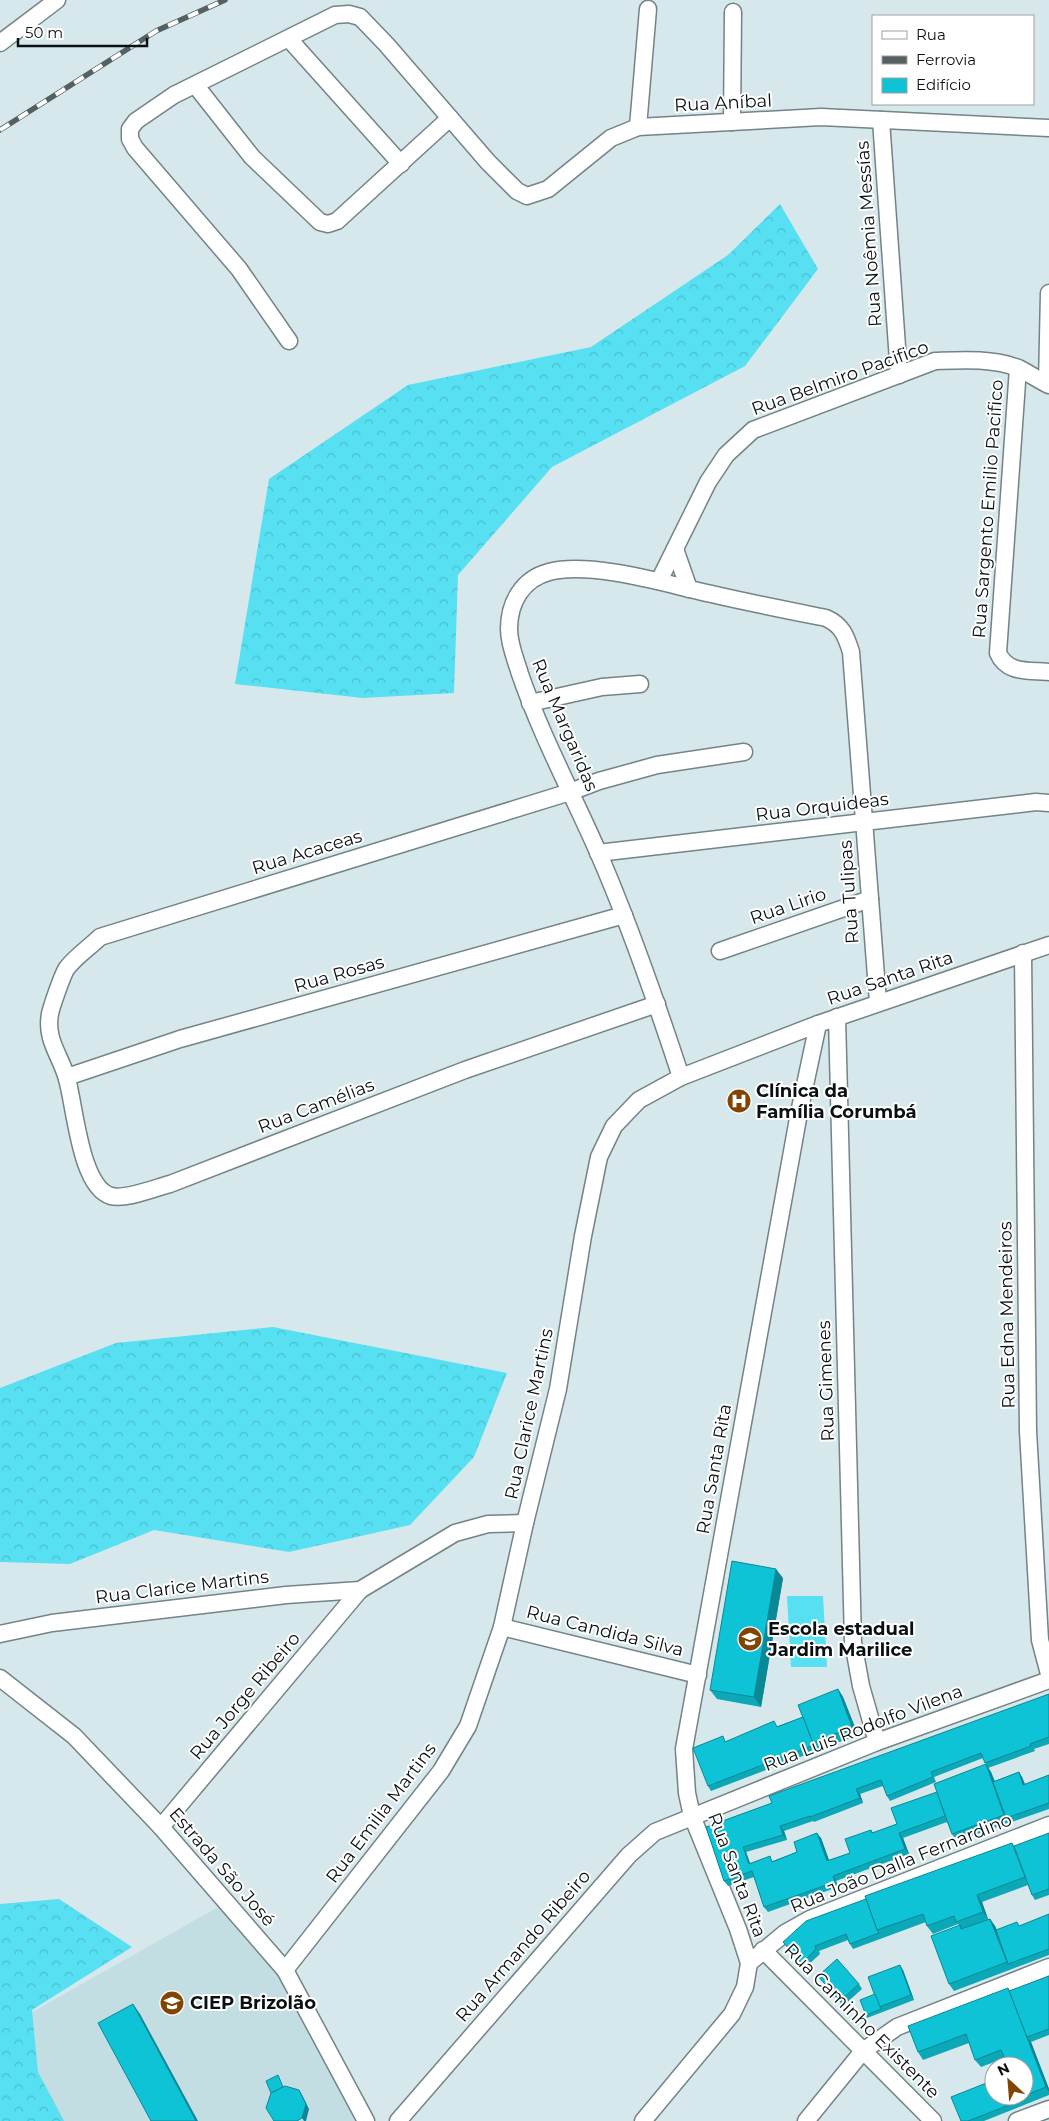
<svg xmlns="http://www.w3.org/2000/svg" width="1049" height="2121" font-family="Montserrat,sans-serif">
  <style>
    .built { fill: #c3dee2 }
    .green { fill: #56e0f2 }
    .forest { fill: url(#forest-crowns) }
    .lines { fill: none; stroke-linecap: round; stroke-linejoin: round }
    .minor-casing { stroke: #738386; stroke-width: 19 }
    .minor { stroke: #fff; stroke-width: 16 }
    .rail-casing { stroke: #556061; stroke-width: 5.5 }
    .rail { stroke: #fff; stroke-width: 4; stroke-dasharray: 11; stroke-linecap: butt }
    .wall { fill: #0da8b8; fill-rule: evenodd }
    .shaded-wall { fill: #0a8896 }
    .building { fill: #0fc3d6; stroke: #0a8896 }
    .labels { text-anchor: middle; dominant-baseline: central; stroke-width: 4; stroke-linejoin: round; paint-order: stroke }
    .street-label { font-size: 18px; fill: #0a1011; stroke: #fff }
    .poi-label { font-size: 18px; font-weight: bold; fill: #0a1011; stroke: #fff; text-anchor: start }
  </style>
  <defs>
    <pattern id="forest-crowns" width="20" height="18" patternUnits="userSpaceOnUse" patternTransform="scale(1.25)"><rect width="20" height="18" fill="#56e0f2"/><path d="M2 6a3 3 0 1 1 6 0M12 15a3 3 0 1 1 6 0" fill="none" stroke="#4abfce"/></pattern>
  </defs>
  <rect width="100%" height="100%" fill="#d6e8eb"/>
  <!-- built -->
  <polygon class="built" points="220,1906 284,1982 360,2121 63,2121 11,2024"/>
  <!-- green -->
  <polygon class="green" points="787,1596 823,1596 827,1667 791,1667"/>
  <!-- forest -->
  <g class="forest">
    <polygon points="780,204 818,269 745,366 552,467 458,575 454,693 363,698 235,684 269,479 408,385 591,347 728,255"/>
    <polygon points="273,1327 507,1373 474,1457 410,1525 289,1552 154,1530 70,1564 0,1562 0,1388 116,1343"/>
    <polygon points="59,1899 132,1947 32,2010 38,2072 64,2121 0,2121 0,1904"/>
  </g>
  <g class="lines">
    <defs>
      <g id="minor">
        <polyline points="289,39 401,164"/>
        <polyline points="0,43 57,0"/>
        <polyline points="196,86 252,157 320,222 328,224 337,221 450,118"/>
        <polyline points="881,120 899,375"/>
        <polyline points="732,122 733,12"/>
        <polyline points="638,127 648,9"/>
        <polyline points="289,341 239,269 135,148 130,139 130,129 136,121 174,95 335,15 349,14 360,17 386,44 488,162 517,191 527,196 548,189 611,138 638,127 821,117 1049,128"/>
        <path d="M1018,368L998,653C1007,674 1029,670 1049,672"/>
        <polyline points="1047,384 1049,293"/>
        <polyline points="675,549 689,589"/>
        <path d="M659,581L708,482L726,455L753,430L935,361C962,360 992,358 1018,368C1029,373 1038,380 1049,385"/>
        <polyline points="530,703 602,687 640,684"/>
        <polyline points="598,853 1036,802 1049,803"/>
        <polyline points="720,951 870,899"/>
        <polyline points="1023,953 1028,1431 1040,1640 1049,1674"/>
        <path d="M657,1004L465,1070L170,1184C155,1188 125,1200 111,1196C80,1187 75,1106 67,1079C61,1056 45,1040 50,1014C51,1008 63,973 67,968C75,957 90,947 100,937L570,792L599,781L657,765L744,752"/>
        <polyline points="837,1017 853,1642 861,1686 877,1742"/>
        <polyline points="67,1077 180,1039 624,915"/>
        <path d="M681,1077C656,1001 630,925 598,852C572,793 541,735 520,674C516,660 509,645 509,629C509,603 522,579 549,572C586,562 653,580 690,589C735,600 781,609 826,618C842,625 846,636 851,652L878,1002"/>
        <polyline points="502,1627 698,1675"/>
        <polyline points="0,1634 52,1623 286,1595 360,1590 455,1533 488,1524 525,1523"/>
        <polyline points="0,1678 74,1736 161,1827 285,1970 366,2121"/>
        <polyline points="161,1827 360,1590"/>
        <polyline points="763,1950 933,2121"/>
        <polyline points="749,1963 785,1933 810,1919 1049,1825"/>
        <polyline points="285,1970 441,1771 468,1726 502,1627 525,1523 558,1389 583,1236 599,1157 614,1126 639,1100 681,1077 818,1024"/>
        <polyline points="398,2121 629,1855 655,1832 877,1742 1049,1680"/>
        <polyline points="643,2121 732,2014 745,1987 749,1963 738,1929 692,1816 687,1793 684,1749 799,1113 818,1024 1049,945"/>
        <polyline points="806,2121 863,2051 897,2027 1049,1967"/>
        <polyline points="1017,2121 1049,2109"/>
      </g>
    </defs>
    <!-- minor casing -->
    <use href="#minor" class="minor-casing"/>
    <!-- minor -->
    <use href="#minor" class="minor"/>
    <defs>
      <polyline id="rail" points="0,130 156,31 225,0"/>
    </defs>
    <!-- rail casing -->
    <use href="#rail" class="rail-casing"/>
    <!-- rail -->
    <use href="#rail" class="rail"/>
  </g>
  <!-- wall -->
  <g class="wall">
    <polygon points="783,1578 761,1707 717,1699 710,1690"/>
    <polygon points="838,1689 843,1697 858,1735 711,1791 708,1786 726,1741 778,1726 803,1717"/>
    <path d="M1049,1694V1744L1034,1749L1035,1751L988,1768L991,1772L995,1781L1019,1772L1022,1777L1025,1784L1049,1775V1809L957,1841L952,1834L947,1822L903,1838L909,1854L836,1881L838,1887L768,1912L764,1907L754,1877L728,1886L724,1881L706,1827L772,1803ZM983,1758L986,1764L937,1792L897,1824L873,1833L871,1830L850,1853L829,1860L821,1838L797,1852L773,1861L750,1863L746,1852L787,1840L784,1831L813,1821L814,1822L863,1803L860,1794L883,1786L887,1796L890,1801L936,1782L934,1777Z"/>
    <polygon points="1049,1833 1049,1895 1035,1900 1032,1895 1028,1885 982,1902 988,1919 990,1919 995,1926 997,1930 1020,1926 1049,1914 1049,1955 954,1991 949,1984 959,1925 958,1924 933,1934 927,1926 926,1922 853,1949 850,1944 848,1940 819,1951 820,1954 805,1968 783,1942 866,1899 1012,1843 1014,1846"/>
    <polygon points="903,1970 914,2000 867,2018 866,2015 875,1994"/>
    <polygon points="818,1976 859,1984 862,1989 843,2006"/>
    <polygon points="1049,1976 1049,2035 1031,2042 1049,2089 1049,2095 984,2121 961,2121 1024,2096 1005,2058 981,2067 975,2060 969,2043 923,2060 918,2052 1009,1991"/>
  </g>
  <!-- shaded-wall -->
  <g class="shaded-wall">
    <polygon points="776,1569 783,1578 761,1707 754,1697"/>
    <polygon points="838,1689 843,1697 858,1735 852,1727"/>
    <polygon points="986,1764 991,1772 1007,1817 1006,1818 1009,1823 1004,1815"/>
    <polygon points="1019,1772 1022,1777 1027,1790 1023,1785"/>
    <polygon points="856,1789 860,1794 863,1803 860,1798"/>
    <polygon points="780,1826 784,1831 787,1840 783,1835"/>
    <polygon points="817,1833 821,1838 831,1866 827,1861"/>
    <polygon points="899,1833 903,1838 909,1854 905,1849"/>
    <polygon points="743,1847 746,1852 752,1869 749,1864"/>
    <polygon points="833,1876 836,1881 838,1887 835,1882"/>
    <polygon points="977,1895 982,1902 988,1919 983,1912"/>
    <polygon points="990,1919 995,1926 1010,1964 1008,1964 1007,1962"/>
    <polygon points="900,1965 903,1970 914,2000 911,1995"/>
    <polygon points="1008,1988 1013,1996 1027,2037 1031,2042 1049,2089 1049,2092 1046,2087"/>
    <polygon points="133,2004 140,2014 198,2121 196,2121"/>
    <polygon points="299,2090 302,2095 309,2109 306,2121 304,2121 302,2118"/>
  </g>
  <!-- building -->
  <g class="building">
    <polygon points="732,1561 776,1569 754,1697 710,1690"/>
    <polygon points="838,1689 852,1727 813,1743 798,1705"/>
    <polygon points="1049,1694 1049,1737 1030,1744 1031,1746 985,1763 981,1753 931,1772 933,1777 887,1796 881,1780 856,1789 860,1798 810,1817 810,1816 780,1826 783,1835 743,1847 749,1864 770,1856 772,1862 797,1852 794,1842 817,1833 827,1861 850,1853 845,1839 871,1830 872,1833 897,1824 891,1808 937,1792 945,1816 899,1833 905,1849 833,1876 835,1882 764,1907 752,1871 724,1881 706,1827 772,1803 769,1796"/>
    <polygon points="803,1717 813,1743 814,1745 708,1786 693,1748 723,1736 725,1742 774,1721 777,1727"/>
    <polygon points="986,1764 1004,1815 952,1834 934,1784"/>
    <polygon points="1019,1772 1023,1785 1049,1775 1049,1803 1006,1818 993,1782"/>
    <polygon points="1049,1833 1049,1889 1032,1895 1014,1846"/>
    <polygon points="1012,1843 1025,1877 977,1895 983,1912 956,1922 954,1916 927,1926 923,1914 877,1930 865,1896"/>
    <polygon points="866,1899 877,1930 879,1933 850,1944 846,1934 815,1946 816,1949 802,1963 783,1942 806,1921"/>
    <polygon points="1049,1914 1049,1949 1008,1964 996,1930 1017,1922 1019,1926"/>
    <polygon points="990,1919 1007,1962 949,1984 931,1936 960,1925 961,1929"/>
    <polygon points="837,1959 859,1984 840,2001 818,1976"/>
    <polygon points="900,1965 911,1995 879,2007 868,1977"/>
    <polygon points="1049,1976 1049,2029 1027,2037 1009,1991"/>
    <polygon points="1008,1988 1046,2087 1024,2096 1024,2066 1008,2066 1001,2050 975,2060 966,2034 918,2052 908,2026"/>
    <polygon points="875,1994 881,2009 866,2015 860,2000"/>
    <polygon points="133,2004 196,2121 151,2121 98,2023"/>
    <polygon points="278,2075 283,2087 271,2093 266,2081"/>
    <polygon points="994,2080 994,2096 1020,2096 1022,2100 968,2121 961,2121 951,2097"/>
    <polygon points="285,2086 299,2090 306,2104 302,2118 297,2121 274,2121 266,2108 271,2093"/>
  </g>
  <!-- icons -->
  <defs>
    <symbol id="hospital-disc" viewBox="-11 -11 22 22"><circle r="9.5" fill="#824403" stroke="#fff"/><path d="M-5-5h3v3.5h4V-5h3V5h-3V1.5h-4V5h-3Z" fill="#fff"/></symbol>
    <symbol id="school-disc" viewBox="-11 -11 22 22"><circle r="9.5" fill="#824403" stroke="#fff"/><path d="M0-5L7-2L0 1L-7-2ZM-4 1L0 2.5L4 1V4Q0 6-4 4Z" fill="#fff"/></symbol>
  </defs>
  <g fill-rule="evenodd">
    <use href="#hospital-disc" x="725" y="1087" width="28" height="28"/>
    <use href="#school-disc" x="736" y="1625" width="28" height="28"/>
    <use href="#school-disc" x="158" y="1989" width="28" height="28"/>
  </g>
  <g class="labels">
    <!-- street labels -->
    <g class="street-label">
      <text transform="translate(723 103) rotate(-3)">Rua Aníbal</text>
      <text transform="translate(869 234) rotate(-94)">Rua Noêmia Messías</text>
      <text transform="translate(840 378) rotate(-20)">Rua Belmiro Pacifico</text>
      <text transform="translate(988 509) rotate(-86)">Rua Sargento Emilio Pacifico</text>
      <text transform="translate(565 725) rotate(67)">Rua Margaridas</text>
      <text transform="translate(822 807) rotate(-7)">Rua Orquideas</text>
      <text transform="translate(307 852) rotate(-17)">Rua Acaceas</text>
      <text transform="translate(849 892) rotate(-94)">Rua Tulipas</text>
      <text transform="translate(788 906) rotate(-19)">Rua Lirio</text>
      <text transform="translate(339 974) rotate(-16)">Rua Rosas</text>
      <text transform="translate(890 978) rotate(-19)">Rua Santa Rita</text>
      <text transform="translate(316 1106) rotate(-21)">Rua Camélias</text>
      <text transform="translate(1007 1315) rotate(-91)">Rua Edna Mendeiros</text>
      <text transform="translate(826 1381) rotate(-92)">Rua Gimenes</text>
      <text transform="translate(529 1414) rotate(-78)">Rua Clarice Martins</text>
      <text transform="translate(714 1469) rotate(-80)">Rua Santa Rita</text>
      <text transform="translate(182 1587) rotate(-7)">Rua Clarice Martins</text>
      <text transform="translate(605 1631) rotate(14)">Rua Candida Silva</text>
      <text transform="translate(245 1696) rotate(-50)">Rua Jorge Ribeiro</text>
      <text transform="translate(863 1728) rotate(-21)">Rua Luis Rodolfo Vilena</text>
      <text transform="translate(381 1813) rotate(-53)">Rua Emilia Martins</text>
      <text transform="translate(901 1863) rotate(-22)">Rua João Dalla Fernardino</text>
      <text transform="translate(222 1867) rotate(49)">Estrada São José</text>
      <text transform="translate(737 1875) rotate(69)">Rua Santa Rita</text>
      <text transform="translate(523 1946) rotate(-49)">Rua Armando Ribeiro</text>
      <text transform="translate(862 2021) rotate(45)">Rua Caminho Existente</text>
    </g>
    <!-- poi labels -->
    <g class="poi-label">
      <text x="756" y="1091">Clínica da<tspan x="756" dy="21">Família Corumbá</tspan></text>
      <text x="768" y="1629">Escola estadual<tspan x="768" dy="21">Jardim Marilice</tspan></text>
      <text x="190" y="2003">CIEP Brizolão</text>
    </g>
  </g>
  <!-- legend -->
  <rect x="872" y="15" width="162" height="90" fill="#ffffff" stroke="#9d9fa0"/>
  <rect x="882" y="31" width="25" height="8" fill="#ffffff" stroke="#9d9fa0"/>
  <text x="916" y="40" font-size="15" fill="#0a1011">Rua</text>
  <rect x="882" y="56" width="25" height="8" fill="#556061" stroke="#9d9fa0"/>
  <text x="916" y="65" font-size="15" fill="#0a1011">Ferrovia</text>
  <rect x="882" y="78" width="25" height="15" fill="#0fc3d6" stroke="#9d9fa0"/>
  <text x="916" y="90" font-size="15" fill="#0a1011">Edifício</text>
  <!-- north arrow -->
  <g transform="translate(1009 2081) rotate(334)"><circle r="24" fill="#ffffff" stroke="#9d9fa0"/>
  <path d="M0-4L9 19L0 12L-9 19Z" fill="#824403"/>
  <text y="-8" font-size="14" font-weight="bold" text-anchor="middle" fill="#0a1011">N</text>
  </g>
  <!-- scale -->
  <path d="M18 38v8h129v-8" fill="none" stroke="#0a1011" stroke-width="2.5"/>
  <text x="25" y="38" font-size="15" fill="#0a1011" stroke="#ffffff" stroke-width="4" paint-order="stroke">50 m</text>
</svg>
